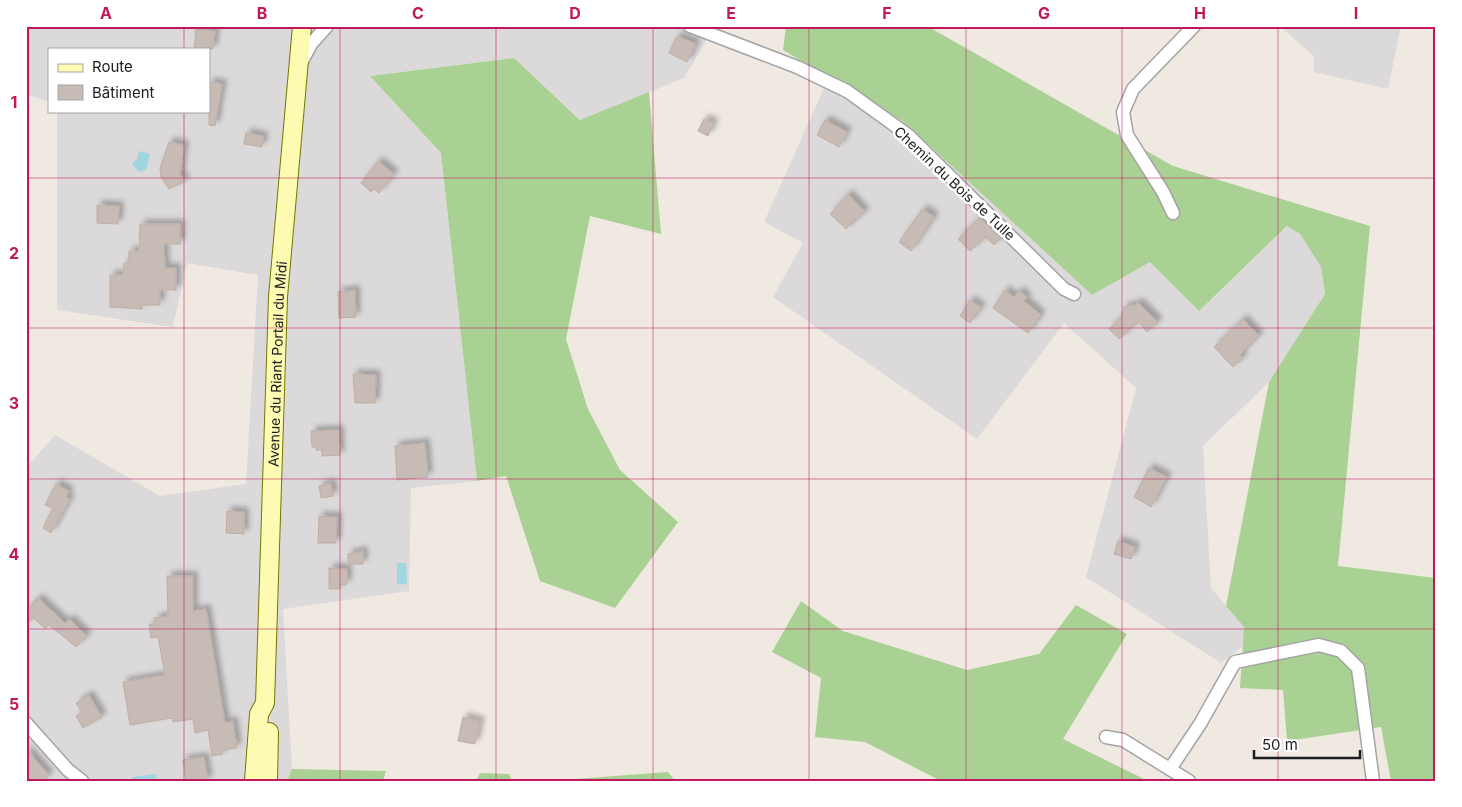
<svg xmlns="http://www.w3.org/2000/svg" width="1462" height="807" font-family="Inter,sans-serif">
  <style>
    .residential { fill: #dbd9da }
    .forest { fill: #aad194 }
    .water { fill: #9fd6df }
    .building { fill: #c7bbb5; stroke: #c1aea3; filter: url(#shadow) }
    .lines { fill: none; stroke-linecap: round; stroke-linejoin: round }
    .minor-casing { stroke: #a4a4a4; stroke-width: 15 }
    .secondary-casing { stroke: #747700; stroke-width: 20 }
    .minor { stroke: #fff; stroke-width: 12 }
    .secondary { stroke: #fdfbb1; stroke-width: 18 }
    .grid { fill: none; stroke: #c2185b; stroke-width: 1; stroke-opacity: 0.55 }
    .labels { text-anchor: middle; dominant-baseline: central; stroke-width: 5; stroke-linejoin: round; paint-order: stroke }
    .street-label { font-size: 14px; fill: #1d1d1d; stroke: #fff }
    .neatline { fill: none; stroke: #c2185b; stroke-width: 2 }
    .grid-label { font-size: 16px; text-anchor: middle; font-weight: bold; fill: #c2185b }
  </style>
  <defs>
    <filter id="shadow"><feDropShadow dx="4.5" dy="-4.5" stdDeviation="2.5" flood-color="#0004"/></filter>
  </defs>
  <rect width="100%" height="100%" fill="#efe9e2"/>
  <!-- residential -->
  <g class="residential">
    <polygon points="26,26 714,27 684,78 581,120 514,58 370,76 441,153 477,481 411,488 409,591 283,609 292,769 287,781 26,781 26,468 55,435 160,496 246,484 258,275 187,263 173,327 57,310 57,111 209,111 209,49 49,49 49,102 26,94"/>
    <polygon points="1280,26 1401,26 1388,89 1314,72 1314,56"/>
    <polygon points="829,77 904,122 1092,295 1150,262 1199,311 1288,226 1300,234 1321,267 1325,294 1269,382 1203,446 1211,588 1244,627 1243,646 1221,663 1086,577 1136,388 1064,323 977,439 773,297 803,243 764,222"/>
  </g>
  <!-- forest -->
  <g class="forest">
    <polygon points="786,26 927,26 1173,166 1370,226 1338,566 1436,578 1436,781 1391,781 1381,727 1287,741 1283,690 1240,688 1244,627 1226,606 1269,382 1325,294 1321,267 1300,234 1287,226 1199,311 1150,262 1092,295 904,122 783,50"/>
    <polygon points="514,58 580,120 649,92 661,234 590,216 566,339 588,409 620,470 678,522 615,608 540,581 506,476 477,481 441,153 370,76"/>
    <polygon points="801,601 843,631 967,670 1039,654 1076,605 1127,634 1063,739 1148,781 941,781 865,742 815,737 821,678 772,652"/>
    <polygon points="292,769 386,771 383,781 287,781"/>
    <polygon points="668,772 675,781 575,781 575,779"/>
    <polygon points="480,773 509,774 512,781 476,781"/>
  </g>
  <!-- water -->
  <g class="water">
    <polygon points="139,151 150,154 146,170 139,172 132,164 137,159"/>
    <polygon points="397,563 406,563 407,584 397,584"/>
    <polygon points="156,774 157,781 133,781 132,777"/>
  </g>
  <!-- building -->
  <g class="building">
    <polygon points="196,29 215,31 213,49 194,49"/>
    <polygon points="677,36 696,44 687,62 669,53"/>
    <polygon points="209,82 222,84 215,126 209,125"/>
    <polygon points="704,119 714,123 708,136 698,131"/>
    <polygon points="825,120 847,132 839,147 817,135"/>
    <polygon points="246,133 263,136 262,147 244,144"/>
    <polygon points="169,142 184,145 180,174 185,181 169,189 161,177 160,168"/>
    <polygon points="378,161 394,174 379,193 374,189 371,192 361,183"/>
    <polygon points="848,194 865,212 846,229 830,214"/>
    <polygon points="97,205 119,206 118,224 97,223"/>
    <polygon points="923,209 934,217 911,251 899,242"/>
    <polygon points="980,218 1001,238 994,245 985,237 970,251 958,239"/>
    <polygon points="140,224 180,224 180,244 164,244 165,268 176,268 176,290 160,290 160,305 142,305 142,309 110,307 110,275 123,275 124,263 129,263 129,251 139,251"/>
    <polygon points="355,290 356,317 339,318 338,292"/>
    <polygon points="1005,290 1014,297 1019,291 1027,297 1024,301 1041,315 1028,333 993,308"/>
    <polygon points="970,300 981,307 970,323 960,316"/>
    <polygon points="1138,302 1158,322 1147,332 1138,322 1119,339 1109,329 1121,318 1124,307 1135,305"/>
    <polygon points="1243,319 1259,336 1240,355 1243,358 1233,367 1214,347"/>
    <polygon points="353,374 376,375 375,403 355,403"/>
    <polygon points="339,430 340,455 322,456 322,450 316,450 316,447 312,447 311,431"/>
    <polygon points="425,443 428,477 397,480 395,446"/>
    <polygon points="1149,468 1167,477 1151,507 1134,497"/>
    <polygon points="331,483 333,496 321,498 319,486"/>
    <polygon points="56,484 69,491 66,497 70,499 51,533 43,528 53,508 45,505"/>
    <polygon points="227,511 244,512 244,534 226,533"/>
    <polygon points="319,516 337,517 336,543 318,543"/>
    <polygon points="1118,541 1135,547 1131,559 1114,554"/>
    <polygon points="363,551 363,564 348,564 348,554"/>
    <polygon points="329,568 347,569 347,584 340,585 340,589 329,589"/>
    <polygon points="167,576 193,576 193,611 206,609 225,723 233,721 237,748 222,750 223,754 212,756 208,730 195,733 193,719 173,722 172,718 130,725 123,682 165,675 158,637 151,638 149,625 156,623 155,618 168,616"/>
    <polygon points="38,598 65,623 70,619 87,636 76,647 49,625 45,629 34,618 26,624 26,611"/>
    <polygon points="89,695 102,717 83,728 76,716 82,712 76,703"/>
    <polygon points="463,717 480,721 475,744 458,741"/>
    <polygon points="26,749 49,775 43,781 26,781"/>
    <polygon points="204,757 208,781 186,781 183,760"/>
  </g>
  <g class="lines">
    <defs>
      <g id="minor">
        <polyline points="690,26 797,67 847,91 908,135 1064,289 1074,294"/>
        <polyline points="301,63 311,44 327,26"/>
        <polyline points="1173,213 1163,192 1127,135 1123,112 1133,89 1194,26"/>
        <polyline points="26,723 68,770 82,781"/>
        <polyline points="1106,737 1123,740 1189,781"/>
        <polyline points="1170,769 1200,724 1235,662 1319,645 1341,651 1358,668 1373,781"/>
      </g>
      <g id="secondary">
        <path id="s1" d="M254,781L259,714L265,703L278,297L302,26"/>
        <polyline points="268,781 269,732"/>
      </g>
    </defs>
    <!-- minor casing -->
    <use href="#minor" class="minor-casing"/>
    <!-- secondary casing -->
    <use href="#secondary" class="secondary-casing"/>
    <!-- minor -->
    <use href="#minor" class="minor"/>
    <!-- secondary -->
    <use href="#secondary" class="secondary"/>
  </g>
  <!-- grid -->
  <path class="grid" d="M184,26V49M340,26V781M496,26V781M653,26V781M809,26V781M966,26V781M1122,26V781M1278,26V781M184,111V781M26,178H1436M26,328H1436M26,479H1436M26,629H1436"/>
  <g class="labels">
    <!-- street labels -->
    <g class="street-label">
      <text transform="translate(955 183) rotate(43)">Chemin du Bois de Tulle</text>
      <text stroke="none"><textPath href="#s1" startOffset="419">Avenue du Riant Portail du Midi</textPath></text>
    </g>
  </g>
  <!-- border -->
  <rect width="1462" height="807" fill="none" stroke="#ffffff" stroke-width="55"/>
  <!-- legend -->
  <rect x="48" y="48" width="162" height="65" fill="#ffffff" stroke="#a5a5a5"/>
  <rect x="58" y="64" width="25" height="8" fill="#fdfbb1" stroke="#a5a5a5"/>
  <text x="92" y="72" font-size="15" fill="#1d1d1d">Route</text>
  <rect x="58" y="85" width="25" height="15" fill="#c7bbb5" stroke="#a5a5a5"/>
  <text x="92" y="98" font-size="15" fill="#1d1d1d">Bâtiment</text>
  <!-- scale -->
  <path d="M1254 750v8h106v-8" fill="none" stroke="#1d1d1d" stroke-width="2.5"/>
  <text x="1262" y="750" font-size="15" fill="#1d1d1d" stroke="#ffffff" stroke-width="4" paint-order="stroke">50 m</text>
  <rect x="28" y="28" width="1406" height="752" class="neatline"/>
  <g class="grid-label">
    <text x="106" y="19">A</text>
    <text x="262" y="19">B</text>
    <text x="418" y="19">C</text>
    <text x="575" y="19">D</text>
    <text x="731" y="19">E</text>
    <text x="887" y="19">F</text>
    <text x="1044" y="19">G</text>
    <text x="1200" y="19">H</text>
    <text x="1356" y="19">I</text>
    <text x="14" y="108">1</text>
    <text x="14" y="259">2</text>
    <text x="14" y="409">3</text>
    <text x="14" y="560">4</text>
    <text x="14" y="710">5</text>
  </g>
</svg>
